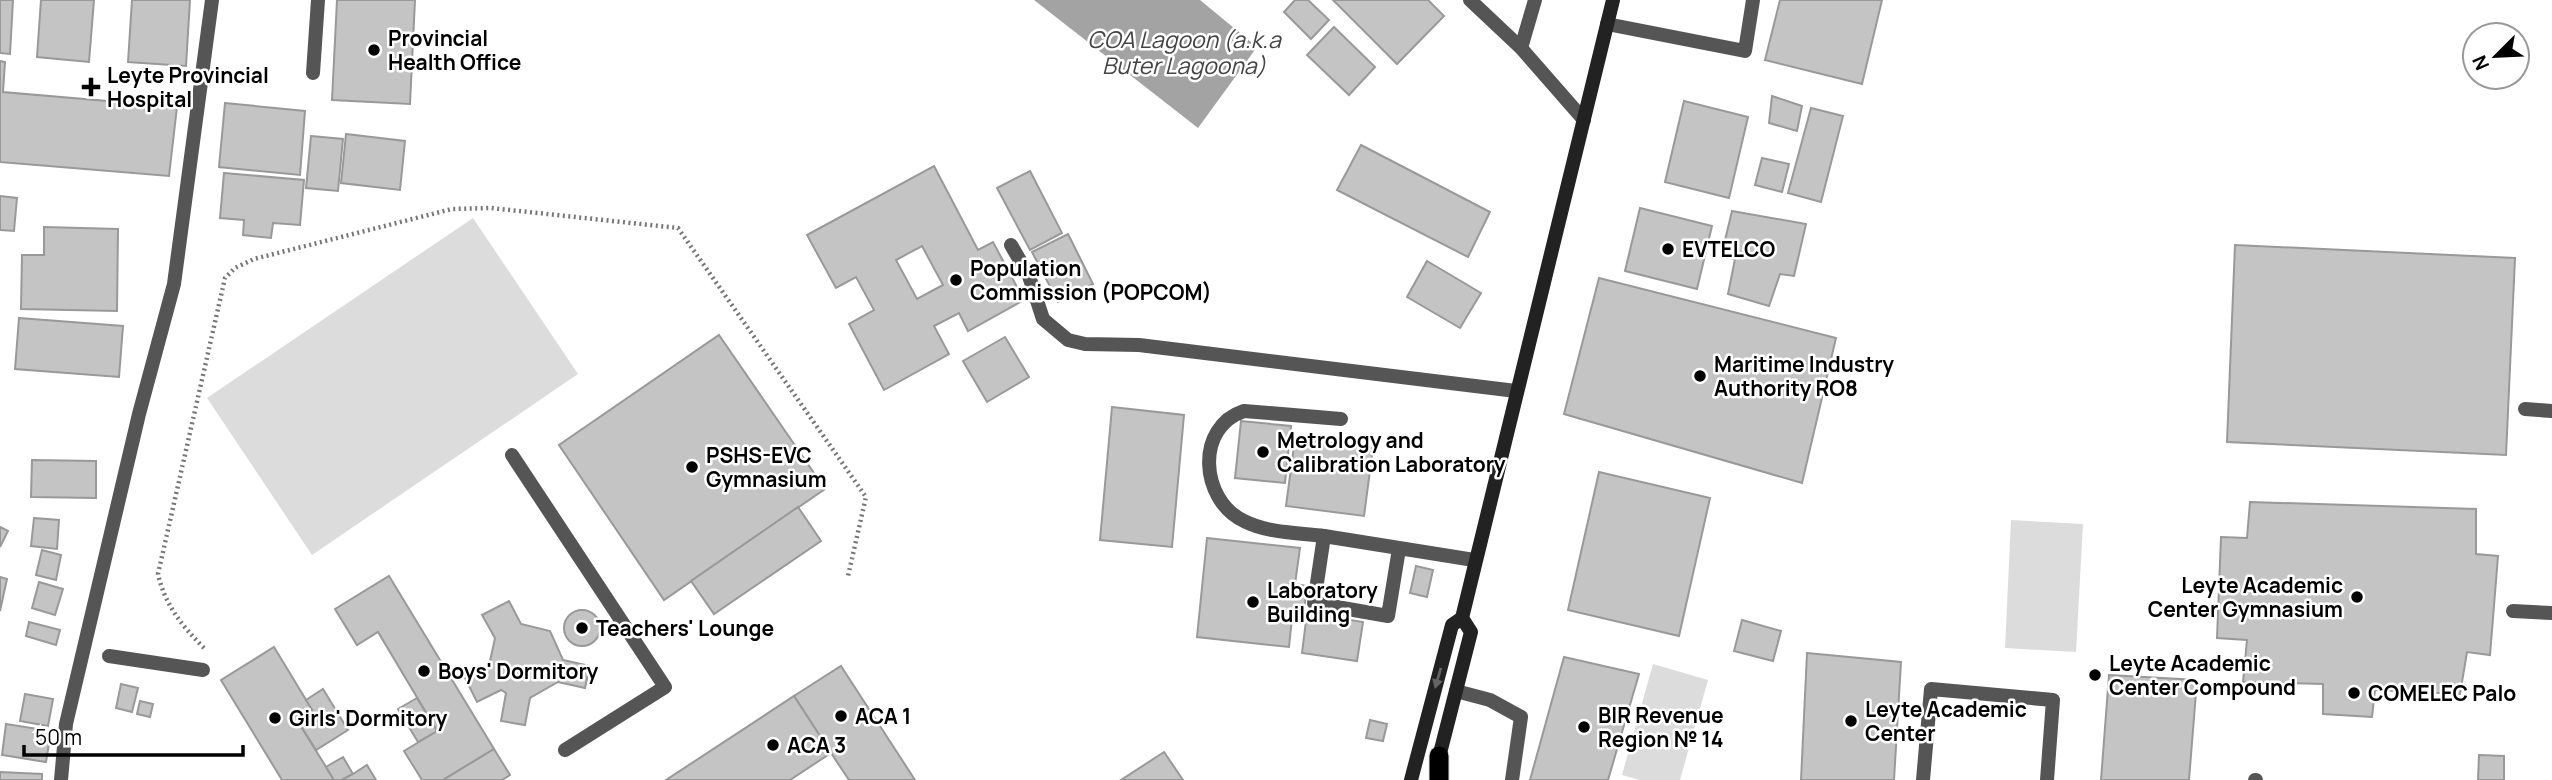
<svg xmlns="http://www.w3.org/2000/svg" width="2552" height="780" font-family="Manrope,sans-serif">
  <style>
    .green { fill: #dcdcdc }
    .water { fill: #a3a3a3 }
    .building { fill: #c4c4c4; stroke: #999; stroke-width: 2; fill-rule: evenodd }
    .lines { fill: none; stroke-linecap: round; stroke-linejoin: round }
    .trunk-casing { stroke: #dbdbdb; stroke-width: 21 }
    .path { stroke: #777; stroke-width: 4.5; stroke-dasharray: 2 3.5; stroke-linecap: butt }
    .service { stroke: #555; stroke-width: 14 }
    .tertiary { stroke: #555; stroke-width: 14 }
    .secondary { stroke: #222; stroke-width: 14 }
    .trunk { stroke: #000; stroke-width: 19 }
    .oneway { fill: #646464 }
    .poi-dot { fill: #000; stroke: #fff; stroke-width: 2.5 }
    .labels { text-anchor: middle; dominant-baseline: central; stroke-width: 5; stroke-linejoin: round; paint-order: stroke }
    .poi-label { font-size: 21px; font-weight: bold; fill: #000; stroke: #fff; text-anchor: start }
    .water-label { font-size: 23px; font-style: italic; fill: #444; stroke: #fff }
  </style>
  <rect width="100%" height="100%" fill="#fff"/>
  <!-- green -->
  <g class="green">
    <polygon points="473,218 578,374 312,555 207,398"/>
    <polygon points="2011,520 2083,524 2076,652 2005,648"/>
    <polygon points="1653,664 1708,680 1680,780 1640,780 1622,775"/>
  </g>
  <!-- water -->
  <polygon class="water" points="1034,0 1200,0 1257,47 1198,128"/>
  <!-- building -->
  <g class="building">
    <polygon points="0,0 13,0 10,54 0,53"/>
    <polygon points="41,0 94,0 89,62 37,57"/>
    <polygon points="132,0 190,0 186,66 128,62"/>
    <polygon points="337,0 415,0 410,104 332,100"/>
    <polygon points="1295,0 1308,0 1329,20 1311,39 1284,12"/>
    <polygon points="1333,0 1428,0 1444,16 1397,64"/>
    <polygon points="1780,0 1882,0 1862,84 1765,60"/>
    <polygon points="1334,27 1375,67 1349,95 1307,55"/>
    <polygon points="0,61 5,62 3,92 177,107 169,176 0,162"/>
    <polygon points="1772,96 1802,106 1797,131 1769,123"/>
    <polygon points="1684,101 1748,117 1729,198 1665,182"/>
    <polygon points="225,103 305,111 300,175 219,167"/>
    <polygon points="1811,108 1843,116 1821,202 1788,193"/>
    <polygon points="346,134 405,141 400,190 341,183"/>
    <polygon points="311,136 343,139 338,191 306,188"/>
    <polygon points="1361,145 1490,212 1468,257 1337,190"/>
    <polygon points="1762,158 1789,164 1782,192 1755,185"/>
    <path d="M934,166L978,250L993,242L1024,300L968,331L959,313L934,326L949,354L884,390L849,324L874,310L856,277L836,288L807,235ZM922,246L943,285L917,299L896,260Z"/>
    <polygon points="1030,171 1062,233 1030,250 997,188"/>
    <polygon points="224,173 304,180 300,225 273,223 271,238 243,235 244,220 220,218"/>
    <polygon points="0,196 17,198 14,231 0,230"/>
    <polygon points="1640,208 1712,226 1697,289 1625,271"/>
    <polygon points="1732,211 1806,224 1794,276 1780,274 1769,306 1728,294 1735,259 1721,257"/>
    <polygon points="44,227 118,229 117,311 21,309 22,255 44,255"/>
    <polygon points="1068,234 1093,284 1058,302 1032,252"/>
    <polygon points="2235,245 2515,258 2506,455 2227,442"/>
    <polygon points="1427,261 1481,293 1460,328 1407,297"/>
    <polygon points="1599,278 1836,338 1802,483 1564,414"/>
    <polygon points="19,318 123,326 119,377 15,369"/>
    <polygon points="719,335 825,489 664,600 559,445"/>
    <polygon points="1005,337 1029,377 987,402 963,361"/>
    <polygon points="1112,407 1184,415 1172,547 1100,540"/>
    <polygon points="1241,421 1291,426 1285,483 1235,478"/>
    <polygon points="1295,438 1373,448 1364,516 1286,506"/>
    <polygon points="32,460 96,461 96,498 31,497"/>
    <polygon points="1599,472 1710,498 1679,636 1568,610"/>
    <polygon points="2250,502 2476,509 2476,554 2498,556 2490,655 2467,652 2460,694 2375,690 2372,717 2323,714 2323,684 2243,682 2247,640 2217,638 2221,537 2247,538"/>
    <polygon points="798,507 821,541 714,614 691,581"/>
    <polygon points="34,518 59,520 57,549 31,546"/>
    <polygon points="0,527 8,531 0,547"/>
    <polygon points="1207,538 1300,548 1295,584 1307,586 1303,619 1292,618 1289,647 1197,637"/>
    <polygon points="42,550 61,555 56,580 36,575"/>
    <polygon points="1416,566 1433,570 1427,597 1410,593"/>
    <polygon points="389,576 494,749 443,780 422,780 404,751 437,731 378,632 357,645 335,609"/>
    <polygon points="0,577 7,579 0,611"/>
    <polygon points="39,582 63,589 55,615 32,608"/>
    <polygon points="509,601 521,624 550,631 563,660 590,666 585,688 558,682 530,698 525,725 501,721 506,693 501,690 477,702 465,678 489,666 495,638 482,615"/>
    <circle cx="582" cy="628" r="18"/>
    <polygon points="1307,613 1363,622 1357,661 1302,653"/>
    <polygon points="1742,620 1781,631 1773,661 1734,651"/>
    <polygon points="29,622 60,630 56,645 26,636"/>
    <polygon points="274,647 314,713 299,723 334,780 282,780 221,680"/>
    <polygon points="1807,653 1901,662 1894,780 1801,780"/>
    <polygon points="1564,657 1639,674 1608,780 1530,780"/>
    <polygon points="841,666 915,780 849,780 831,753 794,696"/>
    <polygon points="2109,675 2197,680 2189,780 2101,780"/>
    <polygon points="121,684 138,688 132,712 116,708"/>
    <polygon points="323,689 348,730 316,750 299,723 314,713 306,700"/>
    <polygon points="25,694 53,699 48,726 20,721"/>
    <polygon points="794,696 831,753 790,780 666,780"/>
    <polygon points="417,698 437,731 418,742 398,709"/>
    <polygon points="140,701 153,704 150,717 137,714"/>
    <polygon points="1370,720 1387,724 1383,741 1366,738"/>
    <polygon points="6,724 51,731 46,762 2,755"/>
    <polygon points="494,749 510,775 502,780 443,780"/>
    <polygon points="1164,752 1183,780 1121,780"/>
    <polygon points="2479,755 2504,756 2504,780 2478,780"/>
    <polygon points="343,757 353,774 342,780 334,780 326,767"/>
    <polygon points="367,765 376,780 342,780 353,774"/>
    <polygon points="0,772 42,774 42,780 0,780"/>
  </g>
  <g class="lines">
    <defs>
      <polyline id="trunk" points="1439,756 1439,780"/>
    </defs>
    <!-- trunk casing -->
    <use href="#trunk" class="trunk-casing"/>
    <!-- path -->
    <path class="path" d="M204,648C182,626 165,605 158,574L225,278L235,268L254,259L452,209L491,208L678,228L866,497L848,576"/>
    <!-- service -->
    <g class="service">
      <polyline points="1470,0 1521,48 1584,120"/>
      <polyline points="1607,24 1745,51 1753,0"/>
      <polyline points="1521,48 1535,0"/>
      <polyline points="313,73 318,0"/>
      <polyline points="1011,245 1029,276 1043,319 1068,340 1085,344 1139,345 1516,391"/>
      <polyline points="2525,409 2552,411"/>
      <polyline points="512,455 665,687 565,750"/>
      <path d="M1324,536C1299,533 1267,533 1244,521C1200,500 1195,427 1244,411L1341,419"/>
      <polyline points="1399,549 1388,616 1314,603 1324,536 1474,560"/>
      <polyline points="2513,611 2552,613"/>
      <polyline points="109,656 203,670"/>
      <polyline points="1456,691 1490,700 1521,717 1512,780"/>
      <polyline points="1923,780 1931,689 2053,700 2047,780"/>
      <polyline points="2255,780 2256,780"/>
    </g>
    <!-- tertiary -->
    <polyline class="tertiary" points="61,780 66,724 139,414 174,284 212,0"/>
    <!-- secondary -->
    <g class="secondary">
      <polyline points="1437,765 1471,632 1462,618"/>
      <polyline points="1411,780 1452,625 1462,618 1613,0"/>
    </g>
    <!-- trunk -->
    <use href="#trunk" class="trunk"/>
  </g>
  <!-- one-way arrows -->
  <defs><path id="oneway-solid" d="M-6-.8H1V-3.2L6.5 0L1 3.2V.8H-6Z" transform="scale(1.75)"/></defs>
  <use class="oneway" href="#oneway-solid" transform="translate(1438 678) rotate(106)"/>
  <!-- markers -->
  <g class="poi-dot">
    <circle cx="374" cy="50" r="7"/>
    <path d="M87.5 76.5h7v7h7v7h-7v7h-7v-7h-7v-7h7z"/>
    <circle cx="1668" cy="249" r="7"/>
    <circle cx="956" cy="280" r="7"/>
    <circle cx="1700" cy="376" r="7"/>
    <circle cx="1263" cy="452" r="7"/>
    <circle cx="692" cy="467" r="7"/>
    <circle cx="2357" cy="597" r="7"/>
    <circle cx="1253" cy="602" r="7"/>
    <circle cx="582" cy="628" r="7"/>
    <circle cx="424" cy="671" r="7"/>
    <circle cx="2095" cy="675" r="7"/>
    <circle cx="2354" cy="693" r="7"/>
    <circle cx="841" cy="716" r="7"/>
    <circle cx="275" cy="718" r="7"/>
    <circle cx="1851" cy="721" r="7"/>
    <circle cx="1584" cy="727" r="7"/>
    <circle cx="773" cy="745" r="7"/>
  </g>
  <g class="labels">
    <!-- poi labels -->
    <g class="poi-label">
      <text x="388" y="38">Provincial<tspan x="388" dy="24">Health Office</tspan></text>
      <text x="107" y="75">Leyte Provincial<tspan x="107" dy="24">Hospital</tspan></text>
      <text x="1682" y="249">EVTELCO</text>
      <text x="970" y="268">Population<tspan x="970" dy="24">Commission (POPCOM)</tspan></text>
      <text x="1714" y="364">Maritime Industry<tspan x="1714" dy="24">Authority RO8</tspan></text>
      <text x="1277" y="440">Metrology and<tspan x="1277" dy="24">Calibration Laboratory</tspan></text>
      <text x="706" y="455">PSHS-EVC<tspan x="706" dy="24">Gymnasium</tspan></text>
      <text x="2343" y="585" text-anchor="end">Leyte Academic<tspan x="2343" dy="24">Center Gymnasium</tspan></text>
      <text x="1267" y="590">Laboratory<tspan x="1267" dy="24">Building</tspan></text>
      <text x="596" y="628">Teachers' Lounge</text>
      <text x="2109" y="663">Leyte Academic<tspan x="2109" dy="24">Center Compound</tspan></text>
      <text x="438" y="671">Boys' Dormitory</text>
      <text x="2368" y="693">COMELEC Palo</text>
      <text x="1865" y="709">Leyte Academic<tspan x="1865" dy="24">Center</tspan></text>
      <text x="1598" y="715">BIR Revenue<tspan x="1598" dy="24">Region № 14</tspan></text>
      <text x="855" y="716">ACA 1</text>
      <text x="289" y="718">Girls' Dormitory</text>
      <text x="787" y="745">ACA 3</text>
    </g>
    <!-- water labels -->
    <g class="water-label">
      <text x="1184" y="39">COA Lagoon (a.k.a<tspan x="1184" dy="26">Buter Lagoona)</tspan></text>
    </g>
  </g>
  <!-- north arrow -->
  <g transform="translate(2496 56) rotate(246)"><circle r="33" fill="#ffffff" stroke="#999999" stroke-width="2"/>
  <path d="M0-5L12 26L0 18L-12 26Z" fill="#000000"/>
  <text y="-10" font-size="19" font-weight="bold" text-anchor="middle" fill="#000000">N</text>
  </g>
  <!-- scale -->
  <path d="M24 745v10h219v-10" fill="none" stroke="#000000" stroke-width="3.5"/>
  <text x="35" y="745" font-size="21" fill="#000000" stroke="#ffffff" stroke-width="5" paint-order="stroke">50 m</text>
</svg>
